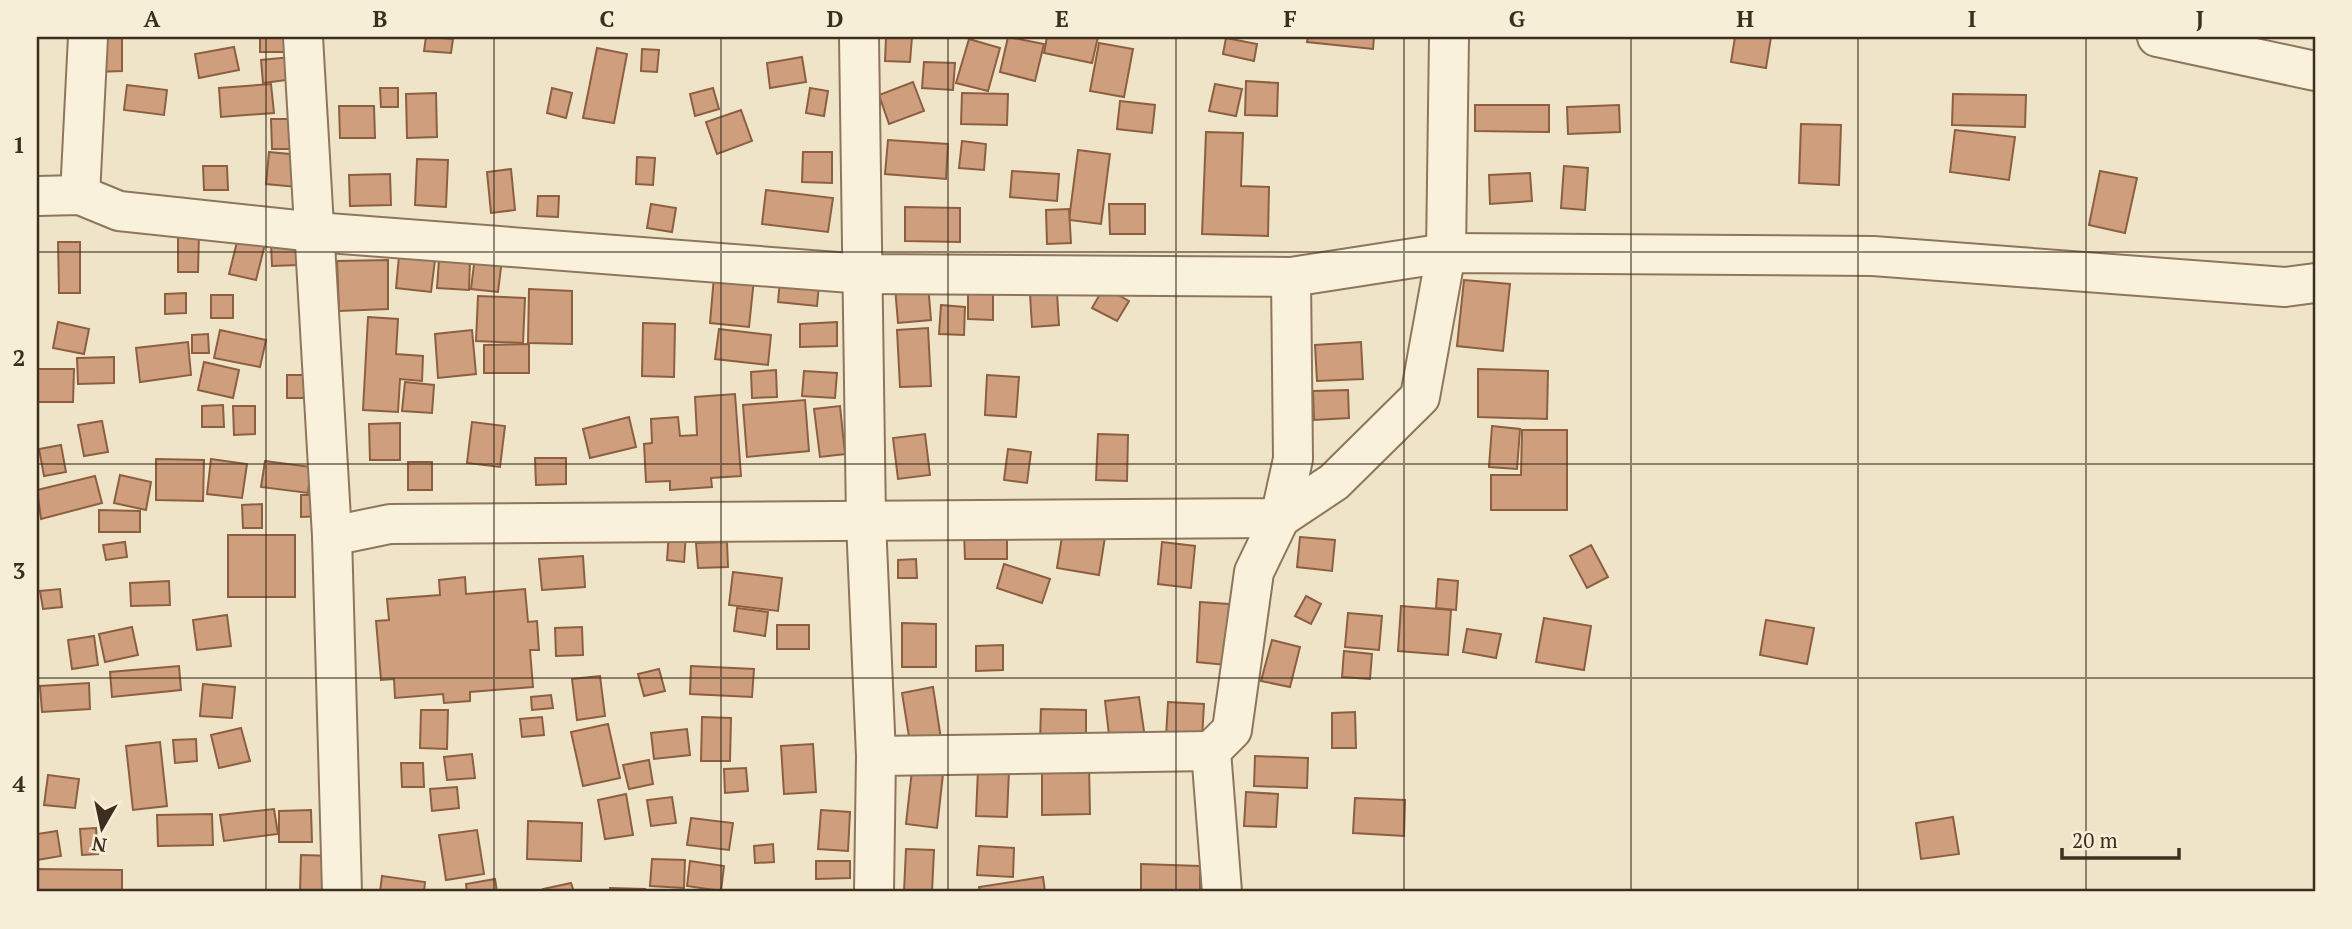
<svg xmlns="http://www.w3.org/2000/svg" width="2352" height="929" font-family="'PT Serif',serif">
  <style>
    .building { fill: #cf9f7d; stroke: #8d5f41; stroke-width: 2 }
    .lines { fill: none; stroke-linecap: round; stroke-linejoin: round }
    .minor-casing { stroke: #8d765c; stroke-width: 42 }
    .minor { stroke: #faf1dc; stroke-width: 38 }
    .grid { fill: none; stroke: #3d2e20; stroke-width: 2; stroke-opacity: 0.55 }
    .neatline { fill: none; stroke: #3d2e20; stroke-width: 2.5 }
    .grid-label { font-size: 23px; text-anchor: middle; font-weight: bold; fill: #3d2e20 }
  </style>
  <rect width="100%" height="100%" fill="#f0e4c8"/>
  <!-- building -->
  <g class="building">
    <polygon points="122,37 122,71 97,72 96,38"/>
    <rect x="260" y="37" width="28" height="15"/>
    <polygon points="426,37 453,39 451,53 424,51"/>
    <polygon points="886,37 912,37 910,62 885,61"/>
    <polygon points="1008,37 1044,44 1035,81 1000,72"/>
    <polygon points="1047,37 1098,37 1092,63 1044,53"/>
    <polygon points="1308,37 1374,37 1373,49 1307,42"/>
    <polygon points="1735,37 1771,37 1766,68 1731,62"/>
    <polygon points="1226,38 1257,44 1254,61 1223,54"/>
    <polygon points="969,39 1000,48 988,91 956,83"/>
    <polygon points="1099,43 1133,49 1124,97 1090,91"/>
    <polygon points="234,47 239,70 199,78 195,54"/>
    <polygon points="597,48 627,54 614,123 583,118"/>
    <polygon points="642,49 659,50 657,72 641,71"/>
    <polygon points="291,57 294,79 263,83 261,60"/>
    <polygon points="802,57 806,82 770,88 767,63"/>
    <polygon points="924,62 955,63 953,90 922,88"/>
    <polygon points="1246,81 1278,83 1277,116 1245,115"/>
    <polygon points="913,82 924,111 889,124 879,95"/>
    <polygon points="271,84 274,113 221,117 219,88"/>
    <polygon points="1215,84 1242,89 1236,116 1209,111"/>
    <polygon points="127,85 167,90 164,115 124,110"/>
    <polygon points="380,88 398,88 398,107 381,107"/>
    <polygon points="552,88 572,93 566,118 547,113"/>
    <polygon points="713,88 719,109 695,116 690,94"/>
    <polygon points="810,88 828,91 824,116 806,113"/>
    <polygon points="436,93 437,137 407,138 406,94"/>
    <polygon points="962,93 1008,94 1007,125 961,124"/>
    <polygon points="1953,94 2026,95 2025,127 1952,125"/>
    <polygon points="1120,101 1155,105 1152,133 1117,129"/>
    <polygon points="1475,105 1549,105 1549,132 1475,131"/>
    <polygon points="1619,105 1620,132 1568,134 1567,107"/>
    <polygon points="339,106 374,106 375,138 340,138"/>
    <polygon points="741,110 752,141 717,154 706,122"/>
    <polygon points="271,119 295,119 295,149 272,149"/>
    <polygon points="1801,124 1841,125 1839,185 1799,183"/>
    <polygon points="1955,130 2015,137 2009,180 1950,172"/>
    <polygon points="1206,132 1243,133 1241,186 1269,187 1268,236 1202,234"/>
    <polygon points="888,140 948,144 946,179 885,174"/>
    <polygon points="962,141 986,144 984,170 959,168"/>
    <polygon points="1078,150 1110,154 1101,224 1069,220"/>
    <polygon points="269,152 300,155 297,187 266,184"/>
    <polygon points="803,152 832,152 832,183 802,182"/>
    <polygon points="637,157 655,158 653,185 636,184"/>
    <polygon points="417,159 448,160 446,207 415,205"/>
    <polygon points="203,166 227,166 228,190 204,190"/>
    <polygon points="1564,166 1588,168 1585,210 1561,208"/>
    <polygon points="511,169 515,210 491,213 487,172"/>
    <polygon points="1012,171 1059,174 1057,201 1010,197"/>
    <polygon points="2100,171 2137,178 2125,233 2089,225"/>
    <polygon points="1530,173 1532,201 1490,204 1489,175"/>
    <polygon points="390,174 391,205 350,206 349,175"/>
    <polygon points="766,190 833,198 828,232 762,224"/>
    <polygon points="538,196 559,196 558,217 537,216"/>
    <polygon points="651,204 676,208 672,232 647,228"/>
    <polygon points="1109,204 1145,204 1145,234 1110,234"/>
    <polygon points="905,207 960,208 960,242 905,241"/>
    <polygon points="1069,209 1071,243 1047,244 1046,210"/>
    <polygon points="178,234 199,234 198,272 178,272"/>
    <polygon points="238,238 265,244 256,280 229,274"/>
    <polygon points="58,242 80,242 80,293 59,293"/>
    <polygon points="298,242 299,265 272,266 271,243"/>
    <polygon points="399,256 435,260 431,292 396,288"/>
    <polygon points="475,256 502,259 498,292 471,289"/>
    <polygon points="439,259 470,261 469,290 437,288"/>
    <polygon points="388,260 388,309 339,311 337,261"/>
    <polygon points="714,276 754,279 749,327 710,323"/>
    <polygon points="780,280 819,284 817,306 778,302"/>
    <polygon points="1464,280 1510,284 1503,351 1457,346"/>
    <polygon points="928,284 931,320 898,323 895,287"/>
    <polygon points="1104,287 1129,301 1117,321 1092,308"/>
    <polygon points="529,289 572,291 572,344 528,343"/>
    <polygon points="968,290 993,291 993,320 968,319"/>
    <polygon points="186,293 186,313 165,314 165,294"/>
    <polygon points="1057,293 1059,325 1032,327 1030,294"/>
    <rect x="211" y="295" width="22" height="23"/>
    <polygon points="478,296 525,298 523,343 476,341"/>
    <polygon points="941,305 965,307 964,335 939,334"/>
    <polygon points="368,317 398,319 396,354 423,356 422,381 400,379 398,412 363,410"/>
    <polygon points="58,322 89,329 84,354 53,348"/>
    <polygon points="837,322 837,346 800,347 800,324"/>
    <polygon points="643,323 675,324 674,377 642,376"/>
    <polygon points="928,328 931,386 900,387 897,330"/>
    <polygon points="719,329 771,335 768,365 715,359"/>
    <polygon points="220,330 266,340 260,367 214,358"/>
    <polygon points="472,330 476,374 438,378 435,334"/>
    <polygon points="208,334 209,353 192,353 192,335"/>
    <polygon points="188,342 191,375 140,382 136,348"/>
    <polygon points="1361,342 1363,379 1317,381 1315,345"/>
    <polygon points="529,344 529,373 484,373 484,345"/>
    <polygon points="114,357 114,383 78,384 77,358"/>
    <polygon points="204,362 239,370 233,398 198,390"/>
    <polygon points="37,369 74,369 73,402 37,402"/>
    <polygon points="1478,369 1548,371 1547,419 1478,417"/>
    <polygon points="776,370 777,397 752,398 751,372"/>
    <polygon points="804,371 837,373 835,398 802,396"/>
    <polygon points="287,375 305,375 306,398 287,398"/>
    <polygon points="987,375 1019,377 1016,417 985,415"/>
    <polygon points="405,382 434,385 432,413 402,411"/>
    <polygon points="1348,390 1349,418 1314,420 1313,391"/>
    <polygon points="735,394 741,476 711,478 712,487 670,490 670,481 646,482 644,444 652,443 651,419 678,417 680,436 697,435 695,397"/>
    <polygon points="805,400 809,451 747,457 743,405"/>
    <polygon points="223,405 224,427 202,427 202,406"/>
    <polygon points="233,406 255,406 255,434 234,435"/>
    <polygon points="840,406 845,454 820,457 814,409"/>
    <polygon points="629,417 636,447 590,458 583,429"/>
    <polygon points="102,421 108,452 84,456 78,425"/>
    <polygon points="472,422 505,426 500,467 467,463"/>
    <polygon points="400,423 400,460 370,460 369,424"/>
    <polygon points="1492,426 1520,429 1517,469 1489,467"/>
    <polygon points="1522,430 1567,430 1567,510 1491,510 1491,475 1521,475"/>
    <polygon points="925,434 930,475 898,479 893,438"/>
    <polygon points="1098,434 1128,435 1127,481 1096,480"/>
    <polygon points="61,445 66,472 44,476 39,449"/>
    <polygon points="1008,449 1031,452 1027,483 1004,480"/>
    <polygon points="535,458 566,458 566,484 536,485"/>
    <polygon points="156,459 204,460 203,501 156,500"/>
    <polygon points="211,459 247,464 242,498 207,494"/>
    <polygon points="265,461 311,467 308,493 261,487"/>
    <rect x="408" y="462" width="24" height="28"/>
    <polygon points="120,475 151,482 146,510 114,503"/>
    <polygon points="95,476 102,503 41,519 37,490"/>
    <polygon points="301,495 323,495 323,516 301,517"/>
    <polygon points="262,504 262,528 243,528 242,505"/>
    <polygon points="99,510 140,511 140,532 99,532"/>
    <polygon points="1063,530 1105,537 1099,575 1057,568"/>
    <polygon points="669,531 686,533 684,562 667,560"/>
    <polygon points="964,532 1007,532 1007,559 965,559"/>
    <rect x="228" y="535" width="67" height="62"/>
    <polygon points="1300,537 1335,540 1332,571 1297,567"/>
    <polygon points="125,542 127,557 106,560 103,545"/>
    <polygon points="727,542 728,567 698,568 696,543"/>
    <polygon points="1162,542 1195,546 1191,588 1158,584"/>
    <polygon points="1591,545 1608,577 1587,588 1570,556"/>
    <polygon points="583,556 585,587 542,590 539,559"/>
    <polygon points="916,559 917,578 898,578 898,560"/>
    <polygon points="1004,564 1050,579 1042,603 997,588"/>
    <polygon points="733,572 782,578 778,611 729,605"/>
    <polygon points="465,577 466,594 525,589 528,622 537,621 539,650 530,650 533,687 470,692 470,701 444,703 443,694 395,698 394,679 381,680 376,621 389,620 387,599 440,595 439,580"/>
    <polygon points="1438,579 1458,581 1456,610 1436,608"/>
    <polygon points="169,581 170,605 131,606 130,583"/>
    <polygon points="60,589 62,607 43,609 40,591"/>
    <polygon points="1306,596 1321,604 1311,624 1295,616"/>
    <polygon points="1200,602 1229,604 1226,665 1197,662"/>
    <polygon points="1401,606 1451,610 1448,655 1398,651"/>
    <polygon points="737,608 768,612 765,636 734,631"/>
    <polygon points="1348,613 1382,616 1379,650 1345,647"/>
    <polygon points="227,615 231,646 197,650 193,620"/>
    <polygon points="1544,618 1591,626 1584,670 1536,662"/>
    <polygon points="1766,620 1814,628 1807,664 1760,655"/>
    <polygon points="902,623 936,624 936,667 902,667"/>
    <rect x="777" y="625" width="32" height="24"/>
    <polygon points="132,627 138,655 105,662 99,634"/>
    <polygon points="582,627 583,655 556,656 555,628"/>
    <polygon points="1467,629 1501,634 1496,658 1463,652"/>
    <polygon points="94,636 98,665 72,669 68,640"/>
    <polygon points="1272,640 1300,647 1290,687 1261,681"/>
    <polygon points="1003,645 1003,670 976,671 976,646"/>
    <polygon points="1344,651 1372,654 1370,679 1342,677"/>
    <polygon points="179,666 181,690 112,697 110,672"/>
    <polygon points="691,666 754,669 752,697 690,694"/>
    <polygon points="659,669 665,691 644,696 638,674"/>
    <polygon points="600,676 605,716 577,720 572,679"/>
    <polygon points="89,683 90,709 42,712 40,686"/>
    <polygon points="203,684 235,687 232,718 200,716"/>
    <polygon points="933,687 941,739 910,743 902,693"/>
    <polygon points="551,695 553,708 532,710 531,697"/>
    <polygon points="1139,697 1145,738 1110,743 1105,701"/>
    <polygon points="1168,702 1204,704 1202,739 1166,737"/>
    <polygon points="1041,709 1086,710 1086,742 1040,741"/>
    <polygon points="421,710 448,710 447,749 420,748"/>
    <polygon points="1355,712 1356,748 1332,748 1332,713"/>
    <polygon points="542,717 544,735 522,737 520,719"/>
    <polygon points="702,717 731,718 730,761 701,761"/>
    <polygon points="608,724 620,778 583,786 571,732"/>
    <polygon points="241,728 250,761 219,768 211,735"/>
    <polygon points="687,729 690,755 654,759 651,733"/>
    <polygon points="196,739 197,761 175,763 173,740"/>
    <polygon points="160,742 167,806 133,810 126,746"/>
    <polygon points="813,744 816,792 784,794 781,746"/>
    <polygon points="472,754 475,778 447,780 444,757"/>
    <polygon points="1255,756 1308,758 1307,788 1254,786"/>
    <polygon points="649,760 653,784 629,789 623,765"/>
    <polygon points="913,761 944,765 937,828 906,824"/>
    <polygon points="401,763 423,763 424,787 402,787"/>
    <polygon points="1089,764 1090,814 1042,815 1042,765"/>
    <polygon points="746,768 748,791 725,793 724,769"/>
    <polygon points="978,769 1009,770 1007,817 976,816"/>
    <polygon points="48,775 79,779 75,808 44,805"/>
    <polygon points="457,787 459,808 432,811 430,789"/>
    <polygon points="1246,792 1278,794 1276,827 1244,826"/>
    <polygon points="626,794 633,835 605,839 598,800"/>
    <polygon points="672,797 676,823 651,826 647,800"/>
    <polygon points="1355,798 1405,800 1404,836 1353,833"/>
    <polygon points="274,809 278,834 224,841 220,815"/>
    <polygon points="311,810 312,842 279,842 279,811"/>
    <polygon points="821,810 850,812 848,851 818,849"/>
    <polygon points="212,814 213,845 158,846 157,815"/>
    <polygon points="1953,817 1959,854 1921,859 1916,823"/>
    <polygon points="691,818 733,823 729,850 687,845"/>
    <polygon points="528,821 582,823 581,861 527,859"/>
    <polygon points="96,828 98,854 82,855 80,829"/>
    <polygon points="477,830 484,874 446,880 439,835"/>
    <polygon points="57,831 61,856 37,860 37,834"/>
    <polygon points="773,844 774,862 755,863 754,846"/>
    <polygon points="979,846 1014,848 1013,877 977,875"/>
    <polygon points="906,849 934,850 932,892 904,892"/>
    <polygon points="301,855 333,856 333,892 300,892"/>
    <polygon points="652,859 685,860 684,888 650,886"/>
    <polygon points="690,861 724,866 721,891 687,886"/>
    <polygon points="816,861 850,861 850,878 816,879"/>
    <polygon points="1141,864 1200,866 1200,892 1141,890"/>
    <polygon points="37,869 122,870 122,892 37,892"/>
    <polygon points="382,876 425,882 424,892 380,892"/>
    <polygon points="1043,877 1045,892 980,892 979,887"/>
    <polygon points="495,879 497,892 467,892 466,884"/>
    <polygon points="571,883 574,892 543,892 543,889"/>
    <polygon points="610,888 645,889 645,892 610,892"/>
  </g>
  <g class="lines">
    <defs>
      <g id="minor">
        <polyline points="303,37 332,536 342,892"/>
        <polyline points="859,37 866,521 876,756 874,892"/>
        <polyline points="2157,37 2315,71"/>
        <polyline points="80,195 88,37"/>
        <polyline points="37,196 80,195 119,211 315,232 864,274 1291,277 1446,253 1873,256 2285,287 2315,283"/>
        <polyline points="332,536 390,524 1280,518 1334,482 1420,397 1446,253 1449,37"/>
        <polyline points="876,756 1211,751"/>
        <polyline points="1222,892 1211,751 1232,730 1254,572 1280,518 1293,459 1291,277"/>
      </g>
    </defs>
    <!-- minor casing -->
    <use href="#minor" class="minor-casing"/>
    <!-- minor -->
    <use href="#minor" class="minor"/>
  </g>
  <!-- grid -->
  <path class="grid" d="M266,37V892M494,37V892M721,37V892M948,37V892M1176,37V892M1404,37V892M1631,37V892M1858,37V892M2086,37V892M37,252H2315M37,464H2315M37,678H2315"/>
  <!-- border -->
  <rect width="2352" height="929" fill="none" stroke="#f7eed8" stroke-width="77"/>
  <!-- north arrow -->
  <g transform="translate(102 828) rotate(189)" stroke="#f7eed8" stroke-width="5" paint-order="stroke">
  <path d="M0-5L12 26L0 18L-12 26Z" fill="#3d2e20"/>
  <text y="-10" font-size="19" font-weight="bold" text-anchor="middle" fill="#3d2e20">N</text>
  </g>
  <!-- scale -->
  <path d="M2062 848v10h117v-10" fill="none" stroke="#3d2e20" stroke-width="3.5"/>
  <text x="2072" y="848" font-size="21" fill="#3d2e20" stroke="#f7eed8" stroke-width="5" paint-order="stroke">20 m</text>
  <rect x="38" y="38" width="2276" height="852" class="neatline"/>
  <g class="grid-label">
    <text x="152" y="27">A</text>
    <text x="380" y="27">B</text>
    <text x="607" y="27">C</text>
    <text x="835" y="27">D</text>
    <text x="1062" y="27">E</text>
    <text x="1290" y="27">F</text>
    <text x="1517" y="27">G</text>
    <text x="1745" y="27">H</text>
    <text x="1972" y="27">I</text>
    <text x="2200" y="27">J</text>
    <text x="19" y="153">1</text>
    <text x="19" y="366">2</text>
    <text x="19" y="579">3</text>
    <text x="19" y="792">4</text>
  </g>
</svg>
